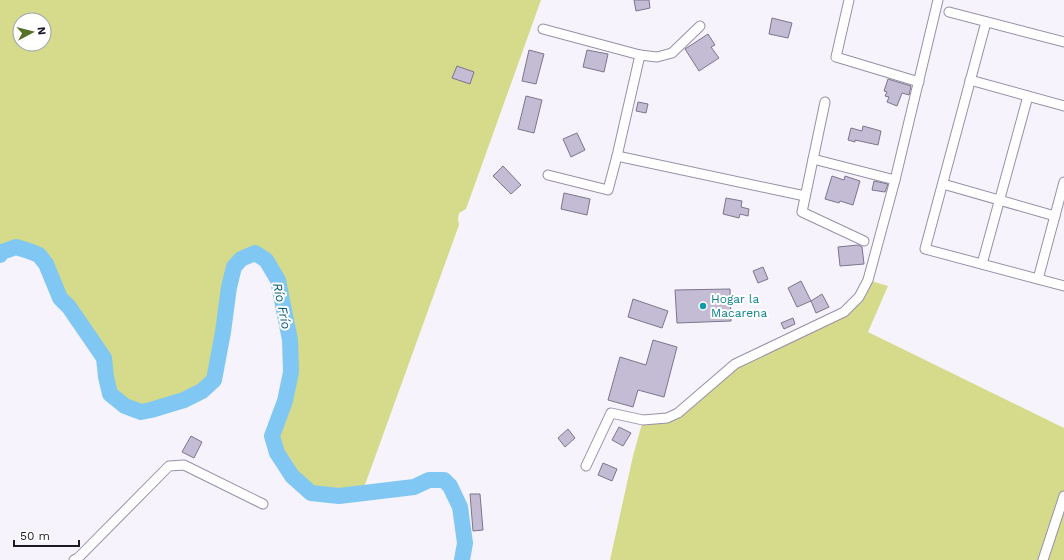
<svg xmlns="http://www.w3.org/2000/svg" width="1064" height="560" font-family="'Work Sans',sans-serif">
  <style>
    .green { fill: #d6da8b; fill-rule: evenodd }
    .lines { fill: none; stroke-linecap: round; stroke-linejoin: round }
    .river { stroke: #80c8f3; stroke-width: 16 }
    .building { fill: #c4bcd5; stroke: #7c758b }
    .minor-casing { stroke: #9890a7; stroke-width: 11 }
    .minor { stroke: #fff; stroke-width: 9 }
    .culture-dot { fill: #0f9aa8; stroke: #fff; stroke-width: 1.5 }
    .labels { text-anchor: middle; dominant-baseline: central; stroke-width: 4; stroke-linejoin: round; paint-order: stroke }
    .culture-label { font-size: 12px; fill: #0d838f; stroke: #fff; text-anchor: start }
    .water-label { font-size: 13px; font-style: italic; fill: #085579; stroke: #fff }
  </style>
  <rect width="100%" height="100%" fill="#f6f3fd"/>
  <!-- green -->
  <g class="green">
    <path d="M0,0H541L466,209L459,213L458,219L459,225L362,493L339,496L311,493L292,476L277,453L272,436L285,401L291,372L290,340L278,280L266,260L256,253L241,259L234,267L229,287L223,332L214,380L202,391L184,400L151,410L141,412L125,406L110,394L106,377L104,358L69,307L60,298L46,264L39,255L29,251L16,247L2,252L0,255ZM20,20H44V44H20Z"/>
    <polygon points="868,280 888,286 868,332 1064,428 1064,560 610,560 633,456 643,420 667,418 735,364 844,312"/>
  </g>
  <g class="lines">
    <!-- river -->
    <polyline class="river" points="0,255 2,252 16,247 29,251 39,255 46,264 60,298 69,307 104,358 106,377 110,394 125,406 141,412 151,410 184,400 202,391 214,380 223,332 229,287 234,267 241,259 255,253 266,260 278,280 290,340 291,372 285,401 272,436 277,453 292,476 311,493 339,496 414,487 429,480 444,480 450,486 460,507 465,543 462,560"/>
  </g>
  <!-- building -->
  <g class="building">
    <polygon points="634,0 649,0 650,8 636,11"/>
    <polygon points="772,18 792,23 788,38 769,34"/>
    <polygon points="708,34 715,45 711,47 719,58 699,71 685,49"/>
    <polygon points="529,50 544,54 536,84 522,81"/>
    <polygon points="587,50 608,54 604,72 583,67"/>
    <polygon points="457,66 474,72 470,84 452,78"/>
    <polygon points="888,79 911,86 909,95 902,93 897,106 887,102 889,97 885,96 887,92 884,91"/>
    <polygon points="526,96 542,100 534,133 518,129"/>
    <polygon points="638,102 648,104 646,113 636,111"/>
    <polygon points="863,126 881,131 878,145 855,140 855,142 848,140 851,128 862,131"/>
    <polygon points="577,133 585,150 571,157 563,139"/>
    <polygon points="503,166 521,185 511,194 493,176"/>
    <polygon points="832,176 844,180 845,176 860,181 853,205 840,201 839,203 825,199"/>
    <polygon points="874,181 888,184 885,192 872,190"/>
    <polygon points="564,193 590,199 587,215 561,209"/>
    <polygon points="726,198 742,201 741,207 749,209 748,216 740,214 739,218 723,214"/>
    <polygon points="858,245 862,247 864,264 840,266 838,247"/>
    <polygon points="763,267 768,279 758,283 753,271"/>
    <polygon points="801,281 811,301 797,307 788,288"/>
    <polygon points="730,289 731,321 677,323 675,290"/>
    <polygon points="822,294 829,307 816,313 811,301"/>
    <polygon points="633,299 668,311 662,328 628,317"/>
    <polygon points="793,318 795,324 784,329 781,323"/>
    <polygon points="653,340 677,347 664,397 638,390 633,407 608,400 620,357 646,365"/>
    <polygon points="619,427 631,433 623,446 612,440"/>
    <polygon points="568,429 575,438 565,447 558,438"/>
    <polygon points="191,436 202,442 194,458 182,452"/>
    <polygon points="603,463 617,469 612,481 598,475"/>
    <polygon points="470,494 480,494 483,530 473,531"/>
  </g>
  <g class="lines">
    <defs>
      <g id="minor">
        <polyline points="849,0 836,57 919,82"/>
        <polyline points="949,12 1064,42"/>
        <polyline points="986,22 925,249 1064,286"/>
        <polyline points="543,29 640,55 657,57 672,53 700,26"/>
        <polyline points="970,80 1064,106"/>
        <polyline points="825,102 802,212 864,241"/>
        <polyline points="617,156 805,196"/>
        <polyline points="813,159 895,180"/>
        <polyline points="548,175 608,190 617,156 640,55"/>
        <polyline points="943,184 1055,216"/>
        <polyline points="982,264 1028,96"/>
        <polyline points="1038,279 1064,182"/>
        <polyline points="586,466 611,413 643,420 667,418 678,413 735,364 844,312 859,297 868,280 895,180 938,0"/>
        <polyline points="74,560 78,558 169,466 184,465 263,504"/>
        <polyline points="1043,560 1064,496"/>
      </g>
    </defs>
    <!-- minor casing -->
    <use href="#minor" class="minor-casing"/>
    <!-- minor -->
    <use href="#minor" class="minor"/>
  </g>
  <!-- markers -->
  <circle class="culture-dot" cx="703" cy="306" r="4"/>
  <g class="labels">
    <!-- culture labels -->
    <g class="culture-label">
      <text x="711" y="299">Hogar la<tspan x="711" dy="14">Macarena</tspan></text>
    </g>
    <!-- water labels -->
    <g class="water-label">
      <text transform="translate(282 306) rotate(78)">Río Frío</text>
    </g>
  </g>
  <!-- north arrow -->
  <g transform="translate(32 32) rotate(83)"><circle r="19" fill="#ffffff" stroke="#a4a3a7"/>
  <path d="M0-3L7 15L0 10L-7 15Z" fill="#547126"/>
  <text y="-6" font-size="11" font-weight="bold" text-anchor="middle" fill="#1c1922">N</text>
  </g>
  <!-- scale -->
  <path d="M14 540v6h65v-6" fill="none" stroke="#1c1922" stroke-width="2"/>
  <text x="20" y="540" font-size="12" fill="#1c1922" stroke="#ffffff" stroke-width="3" paint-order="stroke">50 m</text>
</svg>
